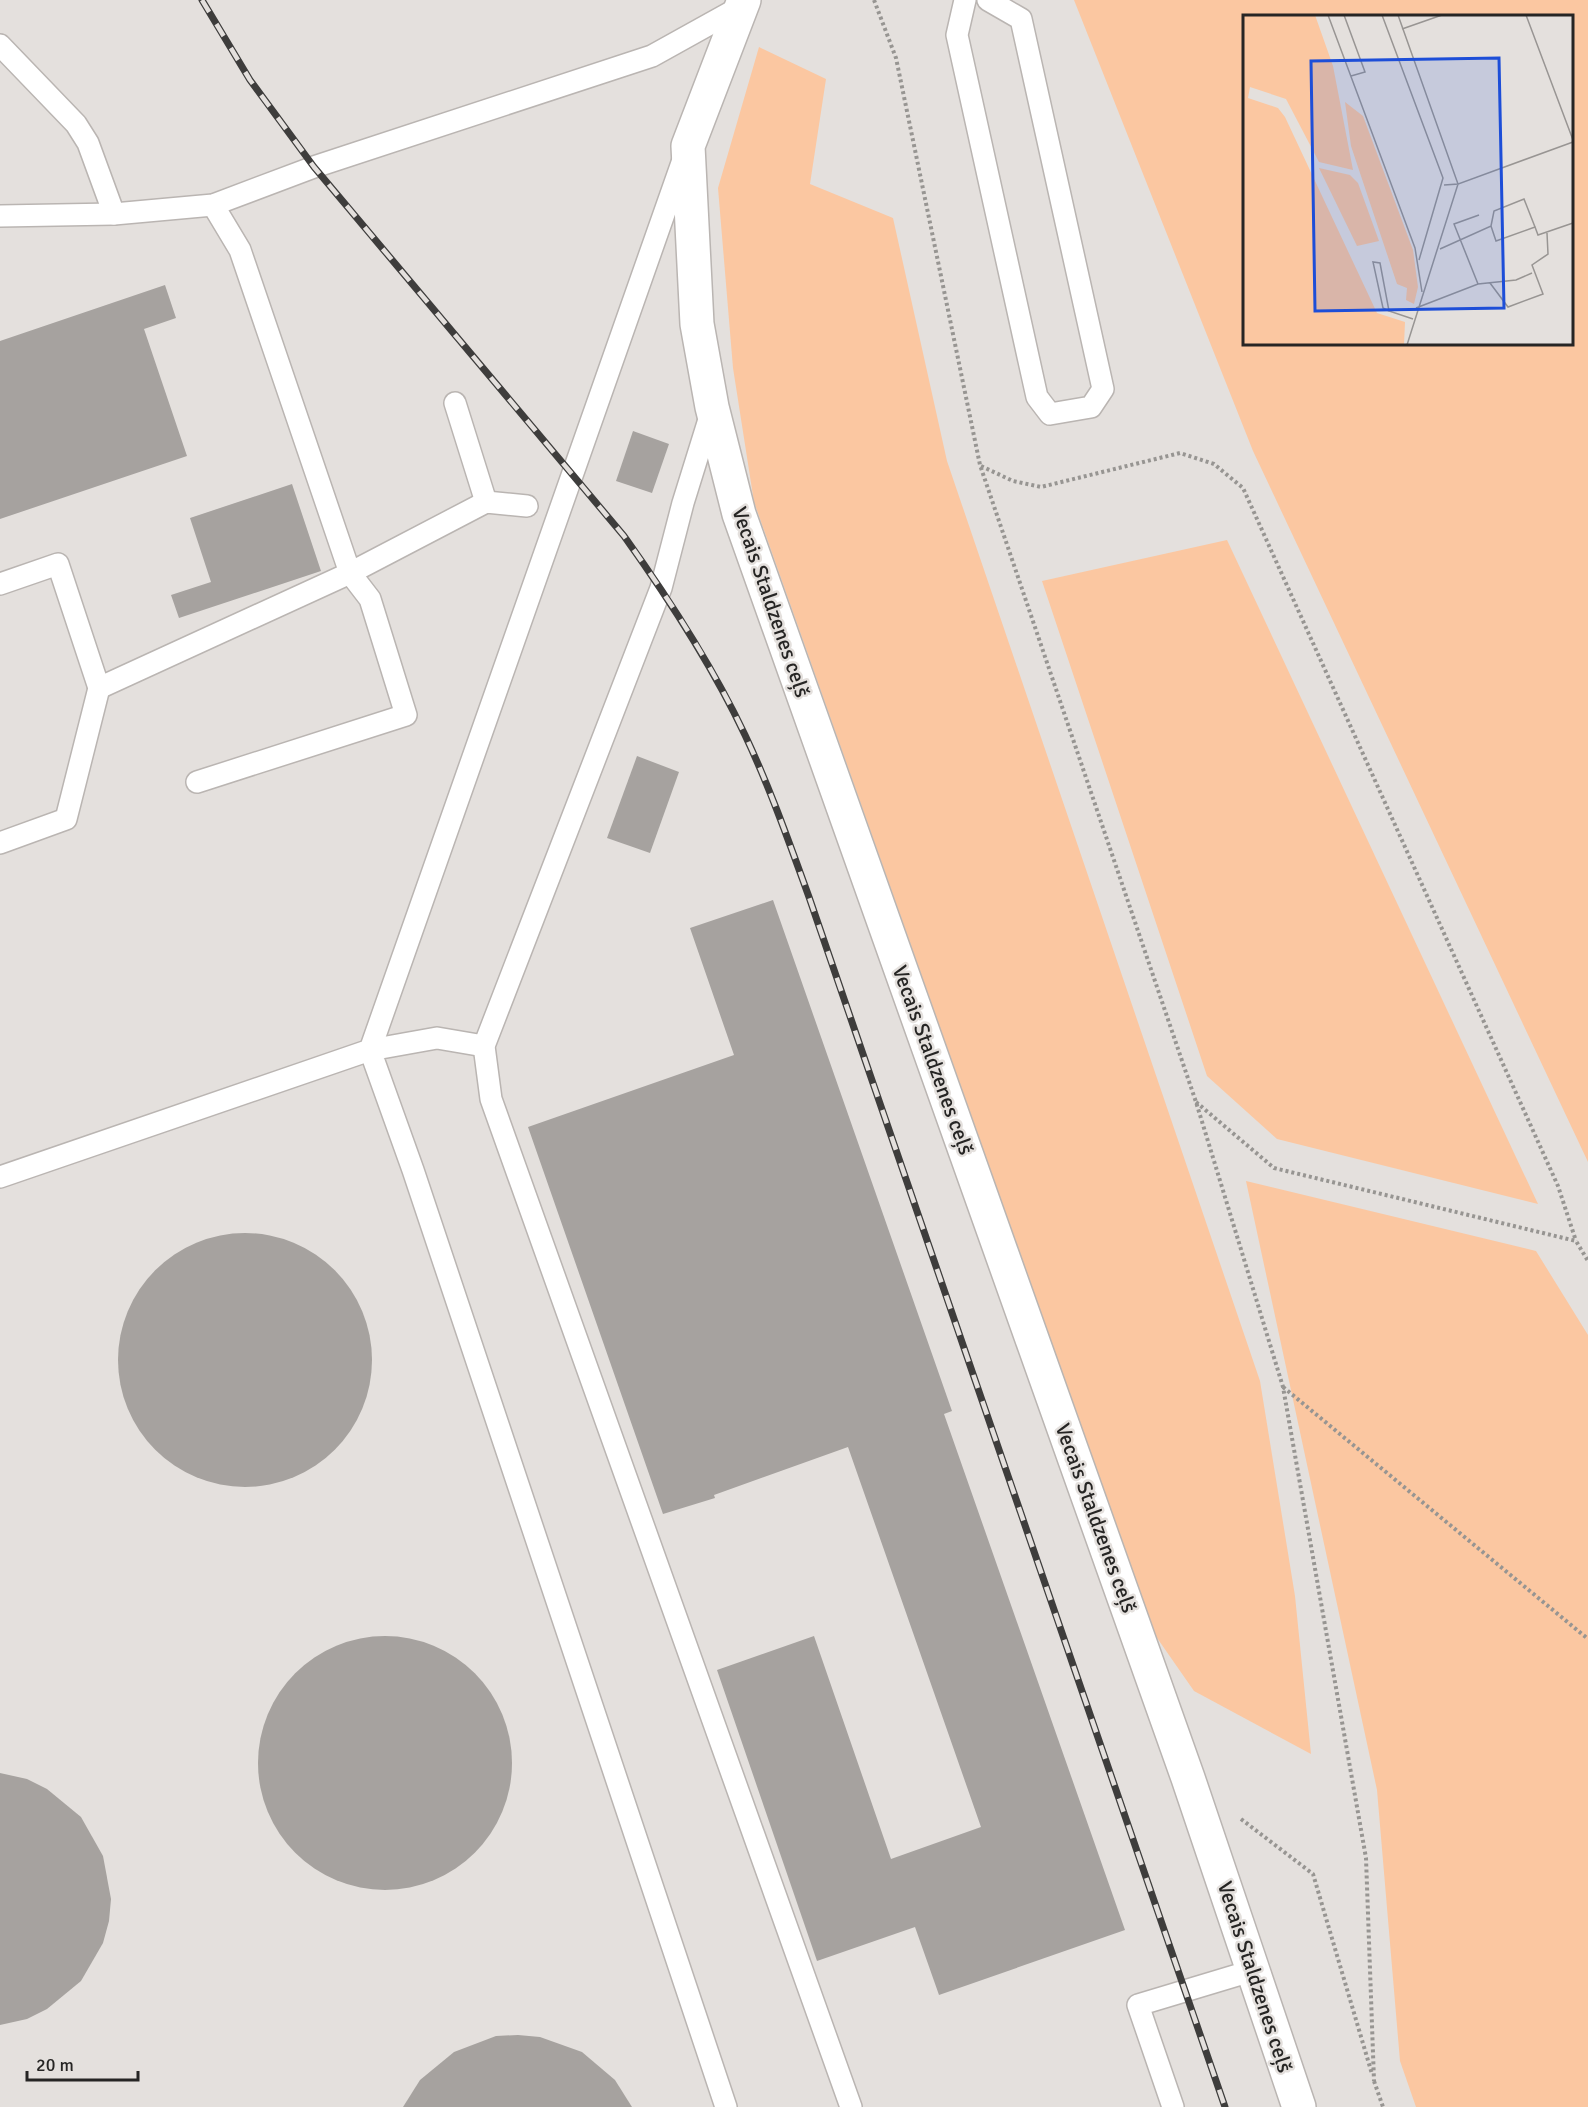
<svg xmlns="http://www.w3.org/2000/svg" width="1588" height="2107" font-family="Signika,sans-serif">
  <style>
    .green { fill: #fbc7a1; fill-rule: evenodd }
    .building { fill: #a6a29f }
    .lines { fill: none; stroke-linecap: round; stroke-linejoin: round }
    .lane-casing { stroke: #bab5b2; stroke-width: 24 }
    .street-casing { stroke: #bab5b2; stroke-width: 36 }
    .path { stroke: #979592; stroke-width: 4; stroke-dasharray: 3 3; stroke-linecap: butt }
    .lane { stroke: #fff; stroke-width: 21 }
    .street { stroke: #fff; stroke-width: 33 }
    .rail-casing { stroke: #3e3d3c; stroke-width: 7 }
    .rail { stroke: #e4e0dd; stroke-width: 4.5; stroke-dasharray: 14; stroke-linecap: butt }
    .labels { text-anchor: middle; dominant-baseline: central; stroke-width: 5; stroke-linejoin: round; paint-order: stroke }
    .street-label { font-size: 21px; fill: #262524; stroke: #e4e0dd }
    .inset-road { fill: none; stroke: #989593; stroke-width: 1.5 }
    .view { fill: #1d4ed8; fill-opacity: 0.15; stroke: #1d4ed8; stroke-width: 3 }
    .inset-edge { fill: none; stroke: #262524; stroke-width: 3 }
  </style>
  <rect width="100%" height="100%" fill="#e4e0dd"/>
  <!-- green -->
  <g class="green">
    <path d="M1074,0H1588V1162L1253,451ZM1244,16H1572V344H1244Z"/>
    <polygon points="759,47 826,79 810,184 893,218 947,461 1260,1381 1295,1596 1311,1754 1194,1691 1155,1635 754,502 733,368 718,188"/>
    <polygon points="1227,540 1538,1204 1277,1139 1207,1076 1042,581"/>
    <polygon points="1246,1181 1536,1251 1588,1335 1588,2107 1416,2107 1400,2061 1377,1790"/>
  </g>
  <!-- building -->
  <g class="building">
    <polygon points="165,285 176,318 144,329 187,456 0,519 0,341"/>
    <polygon points="633,431 669,444 652,493 616,481"/>
    <polygon points="292,484 321,571 179,618 171,595 211,582 190,518"/>
    <polygon points="637,756 679,772 650,853 607,838"/>
    <polygon points="773,900 952,1411 944,1414 1125,1930 939,1995 915,1927 817,1961 717,1670 814,1636 891,1859 981,1827 848,1447 714,1495 715,1498 663,1514 528,1127 734,1055 690,928"/>
    <circle cx="245" cy="1360" r="127"/>
    <circle cx="385" cy="1763" r="127"/>
    <polygon points="0,1773 27,1779 47,1789 81,1817 103,1856 111,1899 109,1921 103,1943 81,1981 47,2009 27,2019 0,2025"/>
    <polygon points="518,2035 540,2037 582,2052 615,2080 632,2107 403,2107 420,2080 454,2052 496,2036"/>
  </g>
  <g class="lines">
    <defs>
      <g id="lane">
        <polyline points="965,0 957,35 1037,397 1050,414 1091,407 1103,389 1021,19 988,0"/>
        <polyline points="0,45 76,124 88,143 114,214"/>
        <polyline points="0,216 114,214 213,205 314,167 652,56 742,6"/>
        <polyline points="455,403 486,502"/>
        <polyline points="711,413 683,503 661,588 484,1046 491,1099 851,2107"/>
        <polyline points="0,584 58,564 99,688 350,573 486,502 527,506"/>
        <polyline points="197,782 406,715 370,599 350,573 240,250 213,205"/>
        <polyline points="0,843 66,819 99,688"/>
        <polyline points="484,1046 437,1038 370,1050 413,1170 726,2107"/>
        <polyline points="0,1177 370,1050 683,160"/>
        <polyline points="1173,2107 1138,2005 1251,1971"/>
      </g>
      <polyline id="street" points="744,0 688,146 697,324 712,407 739,514 1188,1778 1299,2107"/>
    </defs>
    <!-- lane casing -->
    <use href="#lane" class="lane-casing"/>
    <!-- street casing -->
    <use href="#street" class="street-casing"/>
    <!-- path -->
    <g class="path">
      <polyline points="874,0 896,58 980,465 1196,1102 1283,1387 1366,1858 1374,2081"/>
      <polyline points="981,466 1013,481 1041,487 1180,453 1214,464 1243,488 1558,1186 1576,1241"/>
      <polyline points="1196,1102 1274,1168 1576,1241 1588,1261"/>
      <polyline points="1283,1387 1588,1639"/>
      <polyline points="1241,1819 1313,1874 1372,2074"/>
      <polyline points="1374,2081 1383,2107"/>
    </g>
    <!-- lane -->
    <use href="#lane" class="lane"/>
    <!-- street -->
    <use href="#street" class="street"/>
    <defs>
      <path id="rail" d="M202,0L250,80L314,167L624,536C669,599 712,665 745,735C770,788 789,842 809,897L1225,2107"/>
    </defs>
    <!-- rail casing -->
    <use href="#rail" class="rail-casing"/>
    <!-- rail -->
    <use href="#rail" class="rail"/>
  </g>
  <g class="labels">
    <!-- street labels -->
    <g class="street-label">
      <text transform="translate(771 602) rotate(71)">Vecais Staldzenes ceļš</text>
      <text transform="translate(933 1060) rotate(70)">Vecais Staldzenes ceļš</text>
      <text transform="translate(1096 1518) rotate(70)">Vecais Staldzenes ceļš</text>
      <text transform="translate(1255 1977) rotate(72)">Vecais Staldzenes ceļš</text>
    </g>
  </g>
  <!-- overview -->
  <g transform="translate(1243 15)">
    <rect width="330" height="330" fill="#e4e0dd"/>
    <path d="M0,0H72L90,51L110,155L76,147L43,84L7,72L5,83L35,93L42,102L134,298L162,307L161,330H0ZM102,87L120,101L170,235L175,272L171,289L163,285L164,273L154,269L108,131ZM76,153L107,160L115,168L136,226L114,231Z" fill="#fbc7a1"/>
    <path class="inset-road" d="M85,0L172,233L179,277M101,0L122,57L108,61M139,0L200,163L176,245M155,0L215,169L201,170M283,0L330,125M159,14L199,0M248,211L251,196L281,184L292,212M197,234L248,211L253,226L292,212L295,220L330,208M247,268L265,292L300,279L289,250L305,239L304,218M235,269L211,209L236,200M173,293L235,269L273,265L289,258M146,296L140,293L130,247L137,248L146,296L170,304M164,330L215,169L330,127"/>
    <path class="view" d="M256,43L261,293L72,296L68,46Z"/>
    <rect width="330" height="330" class="inset-edge"/>
  </g>
  <!-- scale -->
  <path d="M27 2071v9h111v-9" fill="none" stroke="#262524" stroke-width="3"/>
  <text x="36" y="2071" font-size="18" fill="#262524" stroke="#e4e0dd" stroke-width="4.5" paint-order="stroke">20 m</text>
</svg>
